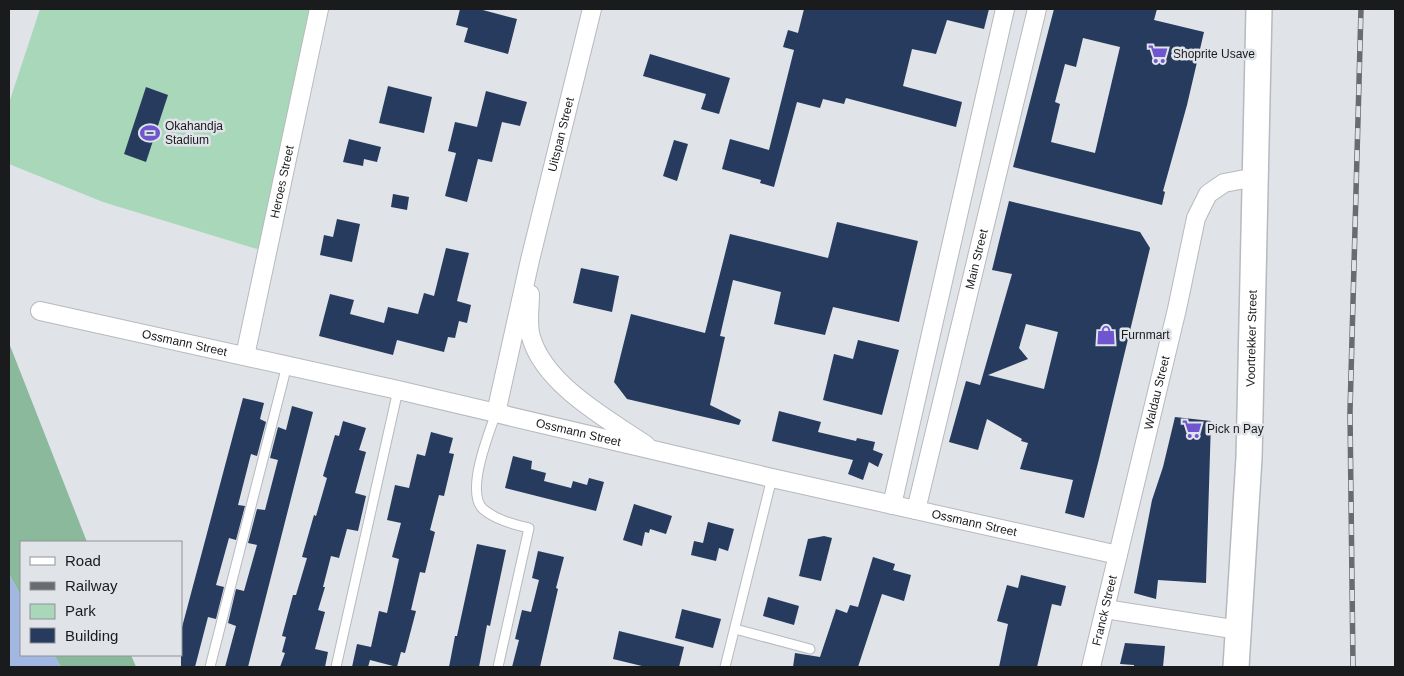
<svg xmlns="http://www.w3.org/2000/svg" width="1404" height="676" font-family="Arial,sans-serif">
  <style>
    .green { fill: #a9d7b9 }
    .forest { fill: #8ab99b }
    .water { fill: #a2b7e2 }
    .building { fill: #263b5d; fill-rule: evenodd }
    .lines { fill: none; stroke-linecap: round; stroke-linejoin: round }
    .lane-casing { stroke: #b6b9be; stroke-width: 11 }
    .street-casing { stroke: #b6b9be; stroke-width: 20 }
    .secondary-casing { stroke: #b6b9be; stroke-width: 28 }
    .lane { stroke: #fff; stroke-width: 9 }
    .street { stroke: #fff; stroke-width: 18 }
    .secondary { stroke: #fff; stroke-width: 25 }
    .rail-casing { stroke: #696b6e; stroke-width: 5.5 }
    .rail { stroke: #e0e3e8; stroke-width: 4; stroke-dasharray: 11; stroke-linecap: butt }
    .labels { text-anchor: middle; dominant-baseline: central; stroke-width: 5; stroke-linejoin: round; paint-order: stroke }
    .poi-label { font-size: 12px; fill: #1a1b1d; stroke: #e0e3e8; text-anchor: start }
    .street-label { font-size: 12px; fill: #1a1b1d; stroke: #e0e3e8 }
  </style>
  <rect width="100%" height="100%" fill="#e0e3e8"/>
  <!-- green -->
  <polygon class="green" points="40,9 319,9 267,252 103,202 9,164 9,103"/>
  <!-- forest -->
  <g class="forest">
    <polygon points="9,343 87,542 21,542 21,596 9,574"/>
    <polygon points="54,655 131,655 136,667 61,667"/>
  </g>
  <!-- water -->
  <polygon class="water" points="9,574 21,596 21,655 54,655 61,667 9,667"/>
  <!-- building -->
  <g class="building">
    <polygon points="460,9 479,9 517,19 508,54 464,42 468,28 456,25"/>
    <polygon points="804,9 989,9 984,29 947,20 936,54 912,49 903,86 962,102 956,127 846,98 844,104 823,99 820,108 797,102 774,187 760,183 761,180 722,169 730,139 769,150 794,50 783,47 788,30 798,33"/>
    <path d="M1054,9H1157L1154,20L1204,32L1187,105L1163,191L1165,192L1162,205L1013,167ZM1083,38L1120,47L1095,153L1051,142L1060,104L1055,102L1065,64L1076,67Z"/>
    <polygon points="650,54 730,78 719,114 701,109 706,94 643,76"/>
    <polygon points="388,86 432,97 424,133 379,123"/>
    <polygon points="146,87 168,95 146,162 124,154"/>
    <polygon points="486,91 527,102 520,126 502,122 492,162 478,159 467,202 445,196 456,153 448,151 455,122 477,127"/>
    <polygon points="349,139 381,147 377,162 364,159 363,166 343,162"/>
    <polygon points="674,140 688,144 677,181 663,176"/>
    <polygon points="393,194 409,197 407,210 391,207"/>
    <path d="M1009,201L1140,232L1150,248L1099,459L1084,518L1065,513L1073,480L1020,469L1028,443L1021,441L1022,439L987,419L978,450L949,442L966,381L980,385L1012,274L992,270ZM1026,324L1058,332L1044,389L988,375L1028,359L1019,348Z"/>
    <polygon points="337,219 360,224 352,262 320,255 324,235 333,237"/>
    <polygon points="837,222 918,241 899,322 833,307 825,335 774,324 781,292 733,280 720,336 725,337 710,405 741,420 739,425 627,399 614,382 631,314 705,333 730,234 828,258"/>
    <polygon points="446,248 469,253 457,301 471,305 467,323 459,321 455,338 448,337 444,352 397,340 393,355 319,336 330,294 354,300 350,314 384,323 388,307 418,314 424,293 434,296"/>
    <polygon points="581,268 619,276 612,312 573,303"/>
    <polygon points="858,340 899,350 882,415 823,400 834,354 853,359"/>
    <polygon points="243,398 264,403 260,419 266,422 257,456 251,454 238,505 245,506 236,540 229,538 216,585 224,587 216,619 208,617 195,667 181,667 181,631"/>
    <polygon points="292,406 313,412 248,667 225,667 236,626 228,623 236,589 244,591 257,545 248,543 257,509 265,510 278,460 270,458 278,427 286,430"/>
    <polygon points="779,411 821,422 818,432 856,441 857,438 875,442 873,450 883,454 878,467 869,462 863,480 848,474 853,460 772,441"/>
    <polygon points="1175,417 1211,421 1206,583 1158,580 1156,599 1134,593 1152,500 1163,467"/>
    <polygon points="343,421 366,428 359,450 366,452 355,493 366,496 358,531 347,529 339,558 331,556 323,587 325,587 318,610 325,612 315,649 328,652 325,667 280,667 285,653 282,652 286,637 282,636 293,595 296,595 307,558 302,557 314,515 316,516 327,478 323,476 335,435 339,436"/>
    <polygon points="431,432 453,438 449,453 454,454 444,496 439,495 430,530 435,532 425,573 420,572 411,610 416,611 405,653 401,652 397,667 370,660 368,667 352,667 357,644 371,647 379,611 387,613 394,582 399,559 392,557 401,523 387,520 395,485 409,488 417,454 425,456"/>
    <polygon points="513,456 532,461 531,469 546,473 544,481 571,488 573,481 587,485 589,478 604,482 596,511 505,488"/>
    <polygon points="634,504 672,516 666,534 650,529 649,533 645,532 642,546 623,540"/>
    <polygon points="708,522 734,529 728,551 719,548 716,561 691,555 694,541 703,543"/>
    <polygon points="824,536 832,538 821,581 799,576 808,539"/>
    <polygon points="477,544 506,550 490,626 487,625 479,667 449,667 455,636 457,636"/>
    <polygon points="538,551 564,557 556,588 558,589 540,667 512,667 519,640 515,639 522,610 531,612 539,580 532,578"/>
    <polygon points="873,557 895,564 893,570 911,575 904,601 882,594 858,667 793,667 795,653 820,657 836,609 847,613 850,605 858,607"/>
    <polygon points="1021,575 1066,586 1061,606 1052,604 1037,667 999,667 1008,624 997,621 1007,585 1018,588"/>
    <polygon points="768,597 799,606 794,625 763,616"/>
    <polygon points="682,609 721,619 713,648 675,638"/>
    <polygon points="619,631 684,647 679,667 646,667 613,659"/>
    <polygon points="1125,643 1165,646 1163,667 1134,667 1134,665 1120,664"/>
  </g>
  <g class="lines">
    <defs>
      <g id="lane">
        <path d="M496,413C489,433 465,492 483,509C496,520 513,524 529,528L498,667"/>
        <polyline points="735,629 810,649"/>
        <polyline points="210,667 287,365"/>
        <polyline points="336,667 398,390"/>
        <polyline points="725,667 772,478"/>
      </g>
      <g id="street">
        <path d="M530,294C530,308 527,324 531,337C544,384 607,419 646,445"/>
        <path id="s1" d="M40,311L398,390L772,478L1118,555"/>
        <path id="s2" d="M245,356L319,9"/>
        <path id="s3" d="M496,413L530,260L592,9"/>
        <polyline points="892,505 1005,9"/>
        <path id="s4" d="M916,510L1037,9"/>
        <polyline points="1105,609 1239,630"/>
        <path id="s5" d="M1091,667L1177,309L1196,218L1208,194L1224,183L1256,177"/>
      </g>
      <g id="secondary">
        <path id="s6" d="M1236,667L1249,458L1259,9"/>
      </g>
    </defs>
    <!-- lane casing -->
    <use href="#lane" class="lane-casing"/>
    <!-- street casing -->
    <use href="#street" class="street-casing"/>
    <!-- secondary casing -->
    <use href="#secondary" class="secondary-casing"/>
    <!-- lane -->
    <use href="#lane" class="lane"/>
    <!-- street -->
    <use href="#street" class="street"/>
    <!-- secondary -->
    <use href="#secondary" class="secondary"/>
    <defs>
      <polyline id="rail" points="1353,667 1350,412 1361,9"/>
    </defs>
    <!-- rail casing -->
    <use href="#rail" class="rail-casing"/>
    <!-- rail -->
    <use href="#rail" class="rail"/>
  </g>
  <!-- icons -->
  <defs>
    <symbol id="supermarket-bare" viewBox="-9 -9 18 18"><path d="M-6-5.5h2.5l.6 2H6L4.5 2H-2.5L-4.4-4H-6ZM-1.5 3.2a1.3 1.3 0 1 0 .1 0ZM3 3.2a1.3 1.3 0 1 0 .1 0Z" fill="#6f56d0" stroke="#e0e3e8" stroke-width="2.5" paint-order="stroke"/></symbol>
    <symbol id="stadium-bare" viewBox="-9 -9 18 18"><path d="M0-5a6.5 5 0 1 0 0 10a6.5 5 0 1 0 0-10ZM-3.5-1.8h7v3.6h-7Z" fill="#6f56d0" stroke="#e0e3e8" stroke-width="2.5" paint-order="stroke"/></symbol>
    <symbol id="shop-bare" viewBox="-9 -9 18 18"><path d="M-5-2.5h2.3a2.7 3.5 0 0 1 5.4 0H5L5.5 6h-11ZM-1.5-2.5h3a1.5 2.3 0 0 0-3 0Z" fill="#6f56d0" stroke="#e0e3e8" stroke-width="2.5" paint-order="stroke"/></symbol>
  </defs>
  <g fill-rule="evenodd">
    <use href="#supermarket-bare" x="1144" y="40" width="28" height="28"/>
    <use href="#stadium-bare" x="136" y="119" width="28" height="28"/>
    <use href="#shop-bare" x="1092" y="321" width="28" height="28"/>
    <use href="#supermarket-bare" x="1178" y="415" width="28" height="28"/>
  </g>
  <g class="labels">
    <!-- poi labels -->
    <g class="poi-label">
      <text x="1173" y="54">Shoprite Usave</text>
      <text x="165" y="126">Okahandja<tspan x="165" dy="14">Stadium</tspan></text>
      <text x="1121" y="335">Furnmart</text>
      <text x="1207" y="429">Pick n Pay</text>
    </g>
    <!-- street labels -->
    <g class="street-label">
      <text stroke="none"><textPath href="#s3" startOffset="286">Uitspan Street</textPath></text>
      <text stroke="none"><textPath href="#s2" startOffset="178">Heroes Street</textPath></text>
      <text stroke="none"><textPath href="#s4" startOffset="258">Main Street</textPath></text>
      <text stroke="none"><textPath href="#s6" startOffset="329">Voortrekker Street</textPath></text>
      <text stroke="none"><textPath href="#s1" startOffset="148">Ossmann Street</textPath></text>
      <text stroke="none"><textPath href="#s5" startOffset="282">Waldau Street</textPath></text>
      <text stroke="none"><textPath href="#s1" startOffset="552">Ossmann Street</textPath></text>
      <text stroke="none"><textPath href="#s1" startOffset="958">Ossmann Street</textPath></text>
      <text stroke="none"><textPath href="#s5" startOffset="58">Franck Street</textPath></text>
    </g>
  </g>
  <!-- border -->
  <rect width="1404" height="676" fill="none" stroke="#1a1b1d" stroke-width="20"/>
  <!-- legend -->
  <rect x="20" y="541" width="162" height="115" fill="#e0e3e8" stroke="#919397"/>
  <rect x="30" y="557" width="25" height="8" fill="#ffffff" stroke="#919397"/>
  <text x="65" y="566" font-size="15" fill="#1a1b1d">Road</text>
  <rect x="30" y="582" width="25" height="8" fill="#696b6e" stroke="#919397"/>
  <text x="65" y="591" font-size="15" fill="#1a1b1d">Railway</text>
  <rect x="30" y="604" width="25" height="15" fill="#a9d7b9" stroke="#919397"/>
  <text x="65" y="616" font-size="15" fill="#1a1b1d">Park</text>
  <rect x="30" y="628" width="25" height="15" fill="#263b5d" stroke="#919397"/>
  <text x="65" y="641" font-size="15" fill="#1a1b1d">Building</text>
</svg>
